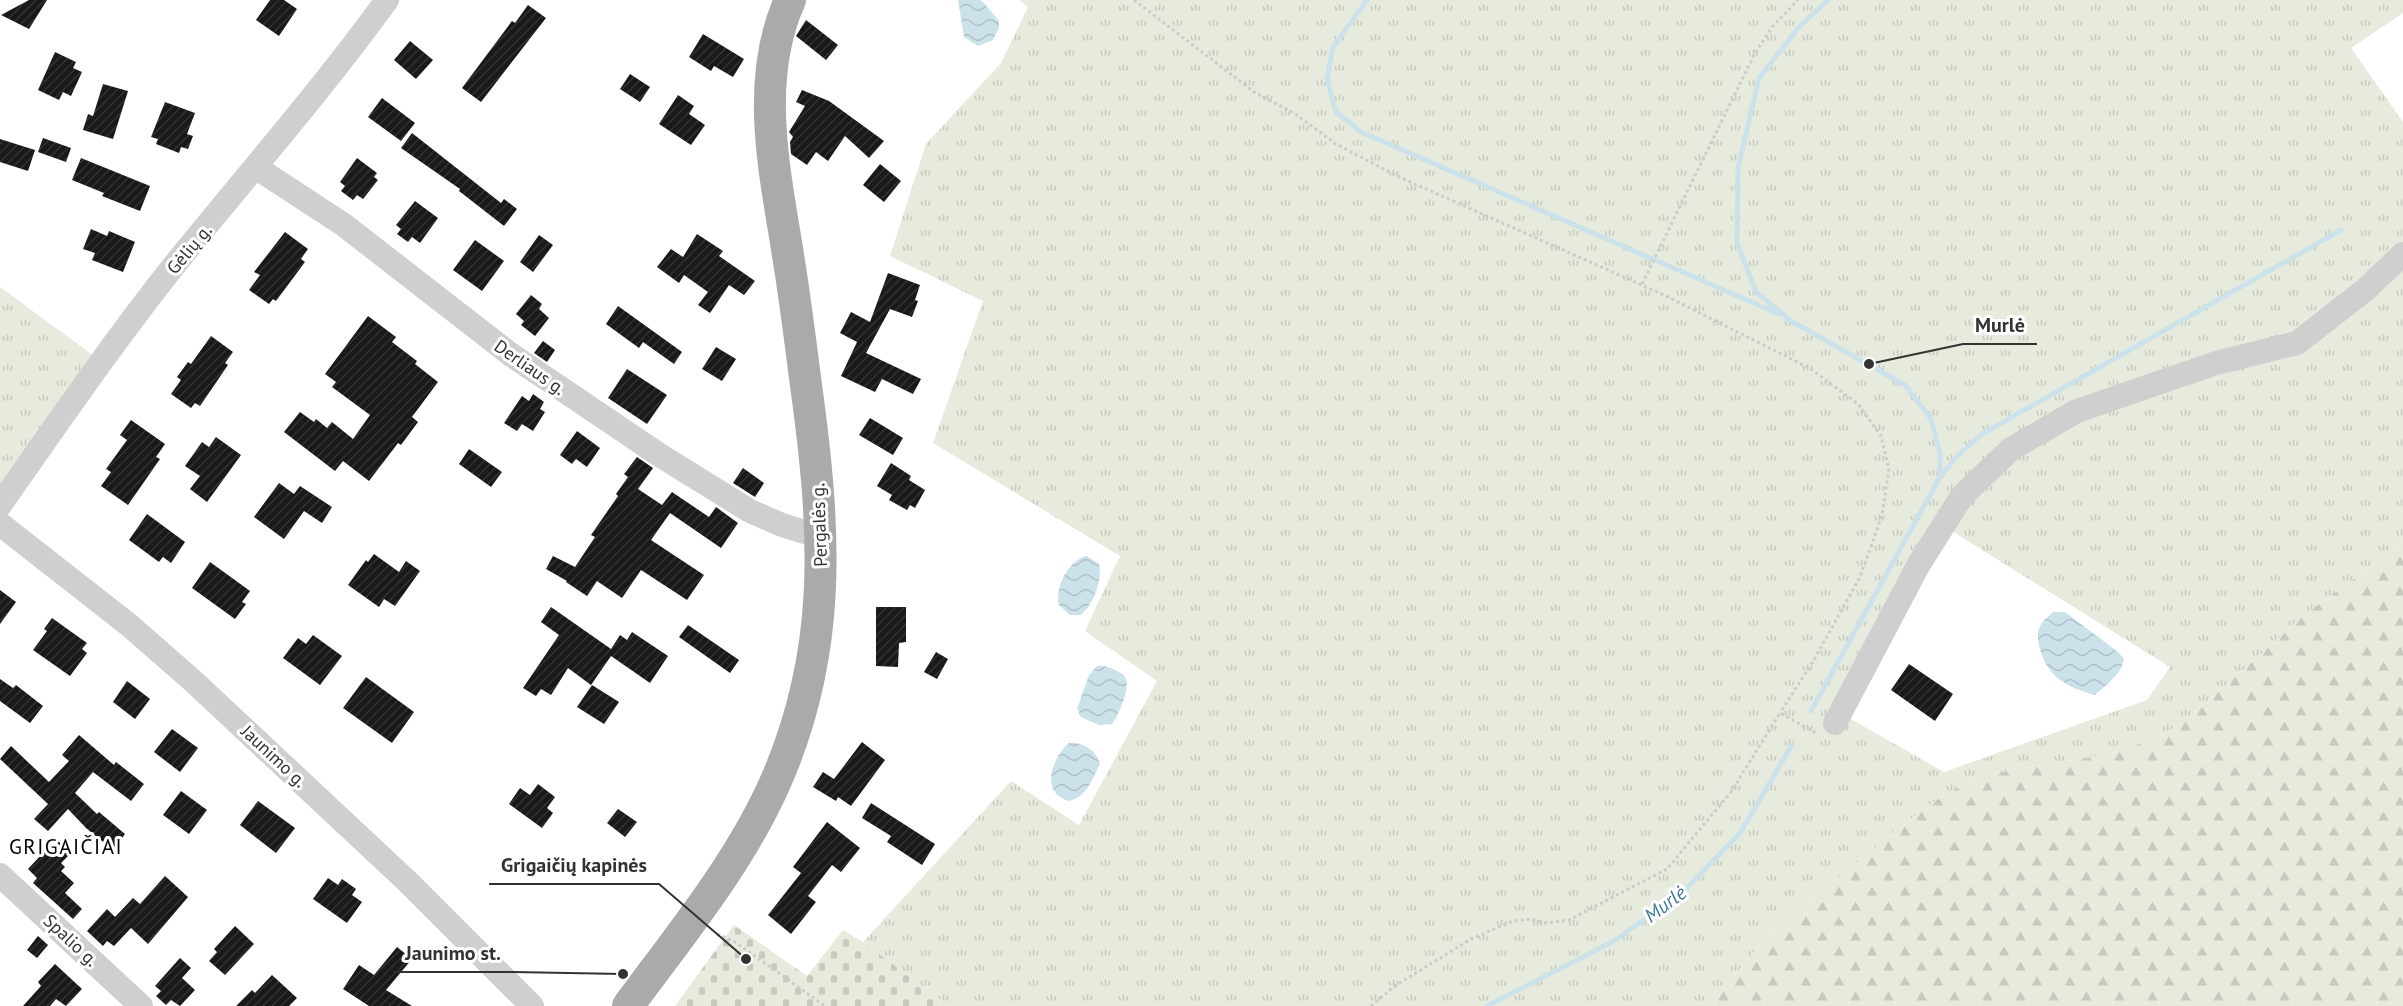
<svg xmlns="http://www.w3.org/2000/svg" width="2403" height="1006" font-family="'PT Sans',sans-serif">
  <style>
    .grass { fill: url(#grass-tufts); fill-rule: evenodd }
    .forest { fill: url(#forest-firs) }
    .cemetery { fill: url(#cemetery-stones) }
    .water { fill: url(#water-waves) }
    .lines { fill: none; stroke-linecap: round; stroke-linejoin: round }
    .stream { stroke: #cbe2eb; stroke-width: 5 }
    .building { fill: url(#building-hatch) }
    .path { stroke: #ccc; stroke-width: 3; stroke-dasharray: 3 3; stroke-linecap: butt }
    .minor { stroke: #cfcfcf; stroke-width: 24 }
    .major { stroke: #aaa; stroke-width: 32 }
    .labels { text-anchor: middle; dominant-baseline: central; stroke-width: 6; stroke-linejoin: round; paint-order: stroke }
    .street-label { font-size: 18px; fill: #323232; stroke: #fff }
    .water-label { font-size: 20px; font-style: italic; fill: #407b94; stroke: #fff }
    .quarter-label { font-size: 21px; letter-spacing: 1.5px; fill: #000; stroke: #fff }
    .leader { fill: none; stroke: #323232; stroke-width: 2 }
    .callout-dot { fill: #323232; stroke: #fff; stroke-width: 2 }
    .callout-label { font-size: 20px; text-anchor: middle; font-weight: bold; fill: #323232; stroke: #fff; stroke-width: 6; stroke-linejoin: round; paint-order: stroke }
  </style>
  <defs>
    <pattern id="grass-tufts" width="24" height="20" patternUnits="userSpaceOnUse" patternTransform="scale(1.5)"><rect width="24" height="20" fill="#e6ebde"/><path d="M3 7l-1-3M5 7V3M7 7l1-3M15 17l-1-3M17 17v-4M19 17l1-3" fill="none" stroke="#c6cabf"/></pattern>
    <pattern id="forest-firs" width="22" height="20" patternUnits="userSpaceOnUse" patternTransform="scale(1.5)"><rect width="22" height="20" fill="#e6ebde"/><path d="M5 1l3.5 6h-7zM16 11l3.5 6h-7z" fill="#c6cabf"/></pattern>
    <pattern id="cemetery-stones" width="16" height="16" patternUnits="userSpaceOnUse" patternTransform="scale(1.5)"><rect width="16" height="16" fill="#e6ebde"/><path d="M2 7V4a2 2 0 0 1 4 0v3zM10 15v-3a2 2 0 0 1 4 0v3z" fill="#c6cabf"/></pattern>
    <pattern id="water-waves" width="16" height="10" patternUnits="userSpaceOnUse" patternTransform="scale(1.5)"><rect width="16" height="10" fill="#cbe2eb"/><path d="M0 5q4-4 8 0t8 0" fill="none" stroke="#afc2ca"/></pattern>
    <pattern id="building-hatch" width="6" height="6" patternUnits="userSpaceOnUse" patternTransform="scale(1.5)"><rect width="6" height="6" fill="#191919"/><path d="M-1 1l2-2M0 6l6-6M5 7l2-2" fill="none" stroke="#323232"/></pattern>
  </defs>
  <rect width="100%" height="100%" fill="#fff"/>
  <!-- grass -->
  <g class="grass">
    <path d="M1019,0H2403V13L2351,48L2403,122V543L2307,613L2181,725L2121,752L1977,776L1927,806L1766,937L1710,1006H949L863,942L1011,781L1079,825L1157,681L1085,631L1120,556L933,443L983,301L890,256L926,144L1001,63L1028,7ZM1950,530L2170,667L2147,700L1944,772L1847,717Z"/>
    <polygon points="0,287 94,356 0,485"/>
  </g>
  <!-- forest -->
  <polygon class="forest" points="2403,543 2403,1006 1710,1006 1766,937 1927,806 1977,776 2121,752 2181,725 2307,613"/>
  <!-- cemetery -->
  <polygon class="cemetery" points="734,925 807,976 843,930 863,942 949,1006 675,1006"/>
  <!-- water -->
  <g class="water">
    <polygon points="958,0 980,0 984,3 999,21 999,28 993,40 978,46 964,37"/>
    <path d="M1087,556L1099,564C1103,581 1093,604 1081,615H1070L1059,605C1054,588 1069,559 1087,556Z"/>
    <path d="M2053,612H2065L2118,652L2124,659C2121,675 2106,685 2095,695C2067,687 2048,678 2040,649C2035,630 2039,624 2053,612Z"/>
    <path d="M1097,666C1104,665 1109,667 1115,670C1120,672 1124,674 1126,679C1130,688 1118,717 1112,724L1099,725L1081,717L1077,709L1089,675Z"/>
    <path d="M1069,743C1082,741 1097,751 1100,764C1092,779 1087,797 1069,801C1039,793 1052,758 1069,743Z"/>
  </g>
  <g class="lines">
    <!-- stream -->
    <g class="stream">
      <polyline points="1367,0 1333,47 1327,79 1336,112 1361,132 1779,314"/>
      <polyline points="1941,476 1956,457 1982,434 2341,230"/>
      <polyline points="1811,711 1940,477 1940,454 1931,419 1905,385 1791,321 1756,292 1737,243 1738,168 1759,78 1799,27 1828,0"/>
      <polyline points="1487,1006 1614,941 1683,892 1740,833 1792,745"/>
    </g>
  </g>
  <!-- building -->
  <g class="building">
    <polygon points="29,0 47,0 29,29 1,15"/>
    <polygon points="270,0 284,0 297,9 279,36 256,20"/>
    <polygon points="528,5 546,18 481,102 462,88 512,21 515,23"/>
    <polygon points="806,20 838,45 826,60 796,36"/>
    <polygon points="703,34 744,59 733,77 714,66 711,71 689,57"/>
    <polygon points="410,41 433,60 416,79 394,60"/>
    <polygon points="55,52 76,62 73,68 82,72 71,96 63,92 59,100 38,90"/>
    <polygon points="630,74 650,87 640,102 620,89"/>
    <polygon points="103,84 128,91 113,139 83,130 88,114 93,116"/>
    <polygon points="802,90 829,101 884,141 869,158 845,136 828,161 816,152 807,165 791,154 790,142 793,137 789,132 805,106 796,102"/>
    <polygon points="678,95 694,106 689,114 705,125 691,145 659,124"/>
    <polygon points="382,98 415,123 401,141 368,117"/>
    <polygon points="165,102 195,113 187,134 193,136 188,149 181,147 179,153 156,144 158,139 151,137"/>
    <polygon points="412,133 501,203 504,199 517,209 504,226 459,191 460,189 401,148"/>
    <polygon points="43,138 71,148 66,162 38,152"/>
    <polygon points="0,139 35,150 28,171 0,162"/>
    <polygon points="81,158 150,186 140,211 102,196 104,193 72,180"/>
    <polygon points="357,158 377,173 374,177 378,180 363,199 357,195 353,200 341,191 345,186 340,182"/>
    <polygon points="880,164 901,181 884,202 863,185"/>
    <polygon points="415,201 438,218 420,243 412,237 408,242 397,234 401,229 396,225"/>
    <polygon points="91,229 107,236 109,231 135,242 123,272 92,260 95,253 83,249"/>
    <polygon points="285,232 308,249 301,259 305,262 276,301 273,299 269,304 249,290 260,275 254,272"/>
    <polygon points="697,234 723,251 719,256 755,281 744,295 729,285 710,313 698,305 708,292 684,275 679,283 657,267 671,249 683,257"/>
    <polygon points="539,235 553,245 533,272 520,262"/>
    <polygon points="475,240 504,261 482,291 453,270"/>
    <polygon points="888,273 920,285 915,300 918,301 912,317 890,309 866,353 921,379 913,394 882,379 875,392 841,376 857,342 840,333 851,312 870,322"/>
    <polygon points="531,295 542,304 539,309 549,318 535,336 521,325 524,321 516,314"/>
    <polygon points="618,306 682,352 674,364 643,342 639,348 606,324"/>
    <polygon points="368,316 396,337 392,342 417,361 415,364 438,382 412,417 418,422 401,445 398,443 369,481 343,461 335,471 284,432 300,412 314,422 316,419 327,428 332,422 353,439 370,415 332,387 336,382 325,374"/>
    <polygon points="211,336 233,352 225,363 228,365 200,406 195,403 191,408 171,394 181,380 177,377 188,362 191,364"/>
    <polygon points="543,341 555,350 547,362 534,353"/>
    <polygon points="716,347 736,359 722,381 702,369"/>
    <polygon points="627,369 667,395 647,424 608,398"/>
    <polygon points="533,394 544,402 540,409 545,412 533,431 522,424 517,431 504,423 522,396 529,401"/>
    <polygon points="870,418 903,438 893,455 859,435"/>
    <polygon points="131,420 165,444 156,457 160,459 128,505 101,486 111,472 106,469 127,440 120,435"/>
    <polygon points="577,431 600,448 587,467 576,459 572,464 560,455"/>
    <polygon points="216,437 241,455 207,502 190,489 200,476 185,466 202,442 209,447"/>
    <polygon points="469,449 502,472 491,487 459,464"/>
    <polygon points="637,457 653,468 638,489 662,505 672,492 709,517 716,507 738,523 721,548 670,513 651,540 704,575 687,600 641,570 622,598 597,581 587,596 566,582 567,581 546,569 553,556 575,567 595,537 591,535 618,496 616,494 628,477 624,474"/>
    <polygon points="891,463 911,476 909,480 925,490 915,508 910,505 907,510 889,500 892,495 877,486"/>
    <polygon points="743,468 764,483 755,497 733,483"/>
    <polygon points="279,483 294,494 300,486 332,507 322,523 304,511 284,539 254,517"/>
    <polygon points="147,514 185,542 171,563 163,557 159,562 129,540"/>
    <polygon points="374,554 399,572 406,561 420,571 395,606 384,599 379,607 348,585 366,560 368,562"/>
    <polygon points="210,562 250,591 242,602 246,604 235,619 192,588"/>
    <polygon points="0,590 16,602 0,624"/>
    <polygon points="551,607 611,649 620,635 627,640 632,632 668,656 650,683 611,656 591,685 568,668 551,695 541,689 536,696 523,688 559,635 541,622"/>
    <polygon points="876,607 906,607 906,642 899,643 898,667 876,666"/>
    <polygon points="52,618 87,643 82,649 87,653 70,676 33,650 47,631 44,629"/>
    <polygon points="688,625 739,660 730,673 679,637"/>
    <polygon points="313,635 342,656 320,685 283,658 298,638 306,644"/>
    <polygon points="936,652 948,659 937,679 924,672"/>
    <polygon points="1909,664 1953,694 1935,721 1891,690"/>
    <polygon points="366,677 414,712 392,743 343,708"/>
    <polygon points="0,679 13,688 16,685 43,706 30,723 0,701"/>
    <polygon points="127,681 150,699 135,719 113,702"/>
    <polygon points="592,685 619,702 604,724 577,707"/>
    <polygon points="172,729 198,748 180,772 154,752"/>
    <polygon points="79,735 114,765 116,762 144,784 131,801 93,772 75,793 97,814 99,812 125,834 113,850 86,828 68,809 48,831 34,819 48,804 0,759 11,746 49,782 69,761 62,755"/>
    <polygon points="862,742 885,760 851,806 838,797 836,801 813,787 823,772 834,779"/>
    <polygon points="538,784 555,797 547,808 553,813 542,828 509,804 520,788 530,795"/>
    <polygon points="181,791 207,810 189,834 163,815"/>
    <polygon points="258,801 295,828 276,853 240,825"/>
    <polygon points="871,803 935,844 922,865 887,842 891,836 862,818"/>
    <polygon points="618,809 637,822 625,837 607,823"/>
    <polygon points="827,822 860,848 841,872 832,865 808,896 816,902 791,934 768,915 801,873 793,867"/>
    <polygon points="56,839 71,853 61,863 65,867 61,871 74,883 65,893 82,909 73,919 33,883 37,878 28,869"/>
    <polygon points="165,876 188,897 148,944 131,928 114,946 107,941 103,946 87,931 107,909 115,917 133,898 140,904"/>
    <polygon points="328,878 338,885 342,879 356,889 352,895 362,902 347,923 313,899"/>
    <polygon points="235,926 254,944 225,975 209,961 217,952 214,949"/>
    <polygon points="38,936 48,945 37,958 27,950"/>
    <polygon points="397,947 412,959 386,990 412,1006 369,1006 343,989 359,965 374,975"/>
    <polygon points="180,958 191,968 182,978 195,990 180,1006 171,1000 166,1005 156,996 161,991 155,986"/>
    <polygon points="55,964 82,989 66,1006 56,999 50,1006 23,1006 41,986 38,982"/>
    <polygon points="272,975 297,998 289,1006 236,1006 252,990 255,993"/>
  </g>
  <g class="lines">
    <!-- path -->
    <g class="path">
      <polyline points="1134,0 1254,92 1294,113 1336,144 1397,176 1662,294 1811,369 1858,404 1881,436 1889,469 1882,516 1860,577 1814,660 1780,713"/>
      <polyline points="1642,284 1755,53 1773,26 1798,0"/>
      <polyline points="717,934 735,942 825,1006"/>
      <polyline points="1371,1006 1395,986 1471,939 1513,921 1530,919 1547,923 1569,920 1667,869 1731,792 1780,713 1816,733"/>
    </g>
    <!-- minor -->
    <g class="minor">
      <polyline points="257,168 344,225 510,354 661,456 750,511 782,525 821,537"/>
      <path d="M0,505C55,427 109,348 168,273C241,182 318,95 387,0"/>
      <polyline points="0,524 129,625 193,681 408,882 532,1006"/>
      <polyline points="1835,723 1919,564 1962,496 2011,449 2077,411 2216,363 2297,343 2365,290 2403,254"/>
      <polyline points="0,875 141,1006"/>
    </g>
    <!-- major -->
    <path class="major" d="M628,1006C680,935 739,864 775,783C832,654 826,536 808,400C802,356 797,312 790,268C777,180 752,85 790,0"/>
  </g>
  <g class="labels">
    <!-- street labels -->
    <g class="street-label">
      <text transform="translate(189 249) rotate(-50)">Gėlių g.</text>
      <text transform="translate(530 367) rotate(35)">Derliaus g.</text>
      <text transform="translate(819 525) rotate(-92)">Pergalės g.</text>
      <text transform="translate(274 756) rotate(43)">Jaunimo g.</text>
      <text transform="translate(71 940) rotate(43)">Spalio g.</text>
    </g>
    <!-- water labels -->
    <g class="water-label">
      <text transform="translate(1665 904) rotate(-37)">Murlė</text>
    </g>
    <!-- quarter labels -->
    <g class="quarter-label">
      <text x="66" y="846">GRIGAIČIAI</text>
    </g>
  </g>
  <!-- callouts -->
  <path class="leader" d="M1869 364L1963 344H2037M746 959L659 884H489M623 974L513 972H393"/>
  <g class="callout-dot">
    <circle cx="1869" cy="364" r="6"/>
    <circle cx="746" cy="959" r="6"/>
    <circle cx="623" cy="974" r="6"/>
  </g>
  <g class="callout-label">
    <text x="2000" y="332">Murlė</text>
    <text x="574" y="872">Grigaičių kapinės</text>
    <text x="453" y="960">Jaunimo st.</text>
  </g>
</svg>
